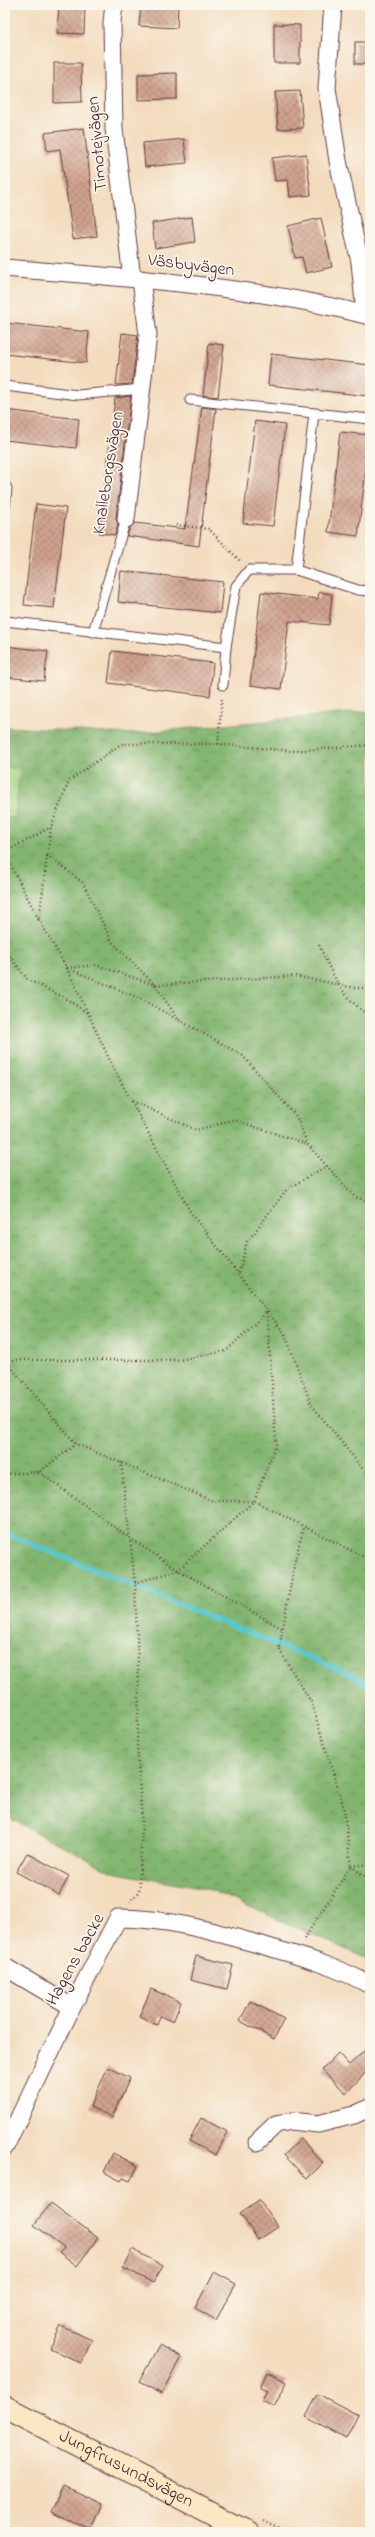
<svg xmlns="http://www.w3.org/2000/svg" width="375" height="2537" font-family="'Indie Flower',sans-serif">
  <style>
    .forest { fill: url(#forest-crowns); stroke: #666a4d }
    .pitch { fill: #a3d381; stroke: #767956 }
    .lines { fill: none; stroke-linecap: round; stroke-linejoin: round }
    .stream { stroke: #59c7cd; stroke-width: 5.5 }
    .building { fill: url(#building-cross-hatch) }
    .lane-casing { stroke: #633b41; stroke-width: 11 }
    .street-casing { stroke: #633b41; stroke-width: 19 }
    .secondary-casing { stroke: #633b41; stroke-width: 24 }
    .path { stroke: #633b41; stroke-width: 2.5; stroke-dasharray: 1 3; stroke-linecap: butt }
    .lane { stroke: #fff; stroke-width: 9 }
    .street { stroke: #fff; stroke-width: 17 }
    .secondary { stroke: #fae7c3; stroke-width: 22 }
    .labels { text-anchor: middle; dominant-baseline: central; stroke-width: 3.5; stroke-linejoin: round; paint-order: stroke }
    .street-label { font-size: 18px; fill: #4a1f2b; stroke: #fbf7ec }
  </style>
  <defs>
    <pattern id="forest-crowns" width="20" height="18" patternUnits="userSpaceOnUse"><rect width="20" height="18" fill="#82b56f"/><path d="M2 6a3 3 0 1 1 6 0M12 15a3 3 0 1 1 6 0" fill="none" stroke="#6c935b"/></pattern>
    <pattern id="building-cross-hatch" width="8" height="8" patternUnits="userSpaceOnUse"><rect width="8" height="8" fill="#d0a38e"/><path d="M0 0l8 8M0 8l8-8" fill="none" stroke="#ab8474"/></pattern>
  </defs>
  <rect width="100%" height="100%" fill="#fbf7ec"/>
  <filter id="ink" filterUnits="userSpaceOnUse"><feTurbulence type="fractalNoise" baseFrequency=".025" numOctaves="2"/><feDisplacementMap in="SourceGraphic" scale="8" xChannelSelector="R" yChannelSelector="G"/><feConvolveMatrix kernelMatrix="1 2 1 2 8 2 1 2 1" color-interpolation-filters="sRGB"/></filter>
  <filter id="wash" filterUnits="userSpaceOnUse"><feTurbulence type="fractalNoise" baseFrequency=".012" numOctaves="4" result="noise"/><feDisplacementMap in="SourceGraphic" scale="16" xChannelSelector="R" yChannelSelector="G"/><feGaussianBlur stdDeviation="0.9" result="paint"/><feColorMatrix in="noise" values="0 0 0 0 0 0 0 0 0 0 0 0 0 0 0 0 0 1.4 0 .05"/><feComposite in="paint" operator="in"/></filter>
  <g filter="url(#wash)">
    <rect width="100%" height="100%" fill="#f3dcbe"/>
    <!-- forest -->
    <polygon class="forest" points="370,711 370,1960 211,1890 112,1872 5,1816 5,727 130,734"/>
    <!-- pitch -->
    <polygon class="pitch" points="5,767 20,768 15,818 5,817"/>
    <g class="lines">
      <!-- stream -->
      <polyline class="stream" points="5,1533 357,1677 370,1687"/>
    </g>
    <g id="blocks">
      <!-- building -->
      <g class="building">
        <polygon points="59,5 85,5 84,34 57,33"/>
        <polygon points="141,5 178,5 177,28 139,26"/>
        <polygon points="274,24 300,25 300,63 274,63"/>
        <rect x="355" y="42" width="15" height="22"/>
        <polygon points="54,63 81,63 82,102 54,103"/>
        <polygon points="177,73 177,99 138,100 138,74"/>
        <polygon points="300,91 303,128 278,129 275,92"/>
        <polygon points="84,128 97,236 73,239 60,149 47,151 45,133"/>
        <polygon points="184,139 187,163 145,167 143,143"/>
        <polygon points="306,154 311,195 290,197 288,180 275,181 272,158"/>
        <polygon points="192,217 195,242 155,248 152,223"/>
        <polygon points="321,218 332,267 306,273 302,257 295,258 288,226"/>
        <polygon points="5,323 89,332 86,363 5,354"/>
        <polygon points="122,333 138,335 132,384 116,385"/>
        <polygon points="209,343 224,345 218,397 203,395"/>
        <polygon points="271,354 370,365 369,396 268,385"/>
        <polygon points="131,396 116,518 118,525 115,535 99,533 115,398"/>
        <polygon points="202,407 216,409 199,546 127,536 130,528 135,523 185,529"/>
        <polygon points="5,410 79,419 76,448 5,440"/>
        <polygon points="255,421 285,425 273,526 243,523"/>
        <polygon points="340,432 370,435 358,536 328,532"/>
        <polygon points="36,504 66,508 54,608 24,605"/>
        <polygon points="121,571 223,582 220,613 118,602"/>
        <polygon points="261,592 318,599 319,592 332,594 329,625 289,621 281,689 250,685"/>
        <polygon points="5,646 48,651 44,681 5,677"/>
        <polygon points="112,651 213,663 210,696 108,683"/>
        <polygon points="27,1853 69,1876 59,1895 16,1872"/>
        <polygon points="196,1956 233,1965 227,1989 190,1980"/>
        <polygon points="151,1989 181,2002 173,2022 160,2016 157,2025 139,2017"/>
        <polygon points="250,2001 284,2019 274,2039 240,2021"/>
        <polygon points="370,2046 370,2068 346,2093 322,2070 338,2053 349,2065"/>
        <polygon points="108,2067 130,2078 112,2117 90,2107"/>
        <polygon points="201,2118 228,2132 216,2155 189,2141"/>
        <polygon points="301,2139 323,2163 307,2179 284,2155"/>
        <polygon points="113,2153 138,2166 130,2181 123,2178 121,2181 104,2172"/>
        <polygon points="259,2200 278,2227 258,2240 240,2213"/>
        <polygon points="51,2203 98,2238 77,2266 59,2252 64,2247 34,2225"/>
        <polygon points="132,2249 163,2266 153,2283 123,2267"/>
        <polygon points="214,2272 236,2284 216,2320 195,2308"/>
        <polygon points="61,2326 92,2340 81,2363 50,2348"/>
        <polygon points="159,2345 181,2357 162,2394 139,2382"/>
        <polygon points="267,2372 287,2382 274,2407 262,2401 267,2391 260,2388"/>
        <polygon points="318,2394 358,2415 346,2439 306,2417"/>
        <polygon points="63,2486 102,2504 91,2530 51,2512"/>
      </g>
    </g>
  </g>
  <g filter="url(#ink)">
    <use href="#blocks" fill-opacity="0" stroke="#633b41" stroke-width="1"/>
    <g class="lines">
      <defs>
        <g id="lane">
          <polyline points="5,386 78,395 142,389"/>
          <polyline points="190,400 314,413"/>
          <polyline points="5,486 7,488 5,507"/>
          <polyline points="296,570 314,413 370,419"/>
          <polyline points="5,621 226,647 236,586 249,570 296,570 358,590 370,591"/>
          <polyline points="93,632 126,519"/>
          <polyline points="223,685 226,647"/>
        </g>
        <g id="street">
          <polyline points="114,5 112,22 114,129 132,278"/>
          <polyline points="333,5 327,88 338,161 360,262 365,314"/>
          <path d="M5,268C127,278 251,285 370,316"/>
          <polyline points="126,519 148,335 141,279"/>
          <polyline points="5,1967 72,2007"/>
          <polyline points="257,2142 276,2124 292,2121 318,2124 354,2115 370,2108"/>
          <path d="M5,2147L72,2007L118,1918C167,1918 212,1931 258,1944C296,1955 336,1966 370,1985"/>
        </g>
        <g id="secondary">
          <path id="s1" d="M5,2407L247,2532"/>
        </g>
      </defs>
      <!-- lane casing -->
      <use href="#lane" class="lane-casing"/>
      <!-- street casing -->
      <use href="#street" class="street-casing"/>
      <!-- secondary casing -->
      <use href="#secondary" class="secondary-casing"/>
      <!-- path -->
      <g class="path">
        <polyline points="176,525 209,529 240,561"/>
        <polyline points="218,744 222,697"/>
        <polyline points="370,745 292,751 218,744 121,744 69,781 51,827 39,920 67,968 111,1063 191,1213 285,1334 311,1404 370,1478"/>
        <polyline points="5,852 51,827"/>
        <polyline points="5,854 39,920"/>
        <polyline points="47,855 83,883 112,942 155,985 178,1019"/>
        <path d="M319,945C333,975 341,997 370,1016"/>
        <polyline points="5,950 28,980 65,998 87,1013"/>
        <polyline points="67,968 139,998 242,1055 296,1116 308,1145 354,1196 370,1203"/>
        <polyline points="67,968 96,965 155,985 295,976 355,988 370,988"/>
        <polyline points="132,1101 196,1130 234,1120 307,1144"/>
        <polyline points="239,1273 247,1242 287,1189 327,1166"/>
        <polyline points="5,1360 76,1444 213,1501 254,1501 370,1560"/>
        <polyline points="5,1360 179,1360 226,1351 267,1312"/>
        <polyline points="121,1462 135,1583 139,1693 137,1745 142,1824 139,1891 130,1902"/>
        <polyline points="39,1472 131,1539 178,1570 283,1629"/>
        <polyline points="5,1474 39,1472 76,1444"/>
        <polyline points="135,1583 178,1570 254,1501 276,1444 267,1312"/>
        <polyline points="351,1866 370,1880"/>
        <polyline points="351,1866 370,1864"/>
        <polyline points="304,1939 351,1866 344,1808 311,1702 279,1649 295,1561 304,1526"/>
        <polyline points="263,2520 287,2532"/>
      </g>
      <!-- lane -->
      <use href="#lane" class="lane"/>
      <!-- street -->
      <use href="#street" class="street"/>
      <!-- secondary -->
      <use href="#secondary" class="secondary"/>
    </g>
  </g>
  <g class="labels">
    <!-- street labels -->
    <g class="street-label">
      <text transform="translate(98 144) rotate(-95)">Timotejvägen</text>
      <text transform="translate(191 266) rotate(7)">Väsbyvägen</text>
      <text transform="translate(109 473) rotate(-81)">Knalleborgsvägen</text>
      <text transform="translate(76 1960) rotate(-61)">Hagens backe</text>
      <text stroke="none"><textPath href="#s1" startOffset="136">Jungfrusundsvägen</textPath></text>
    </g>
  </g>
  <!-- margin -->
  <rect width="375" height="2537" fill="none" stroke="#fbf7ec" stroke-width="20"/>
</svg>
